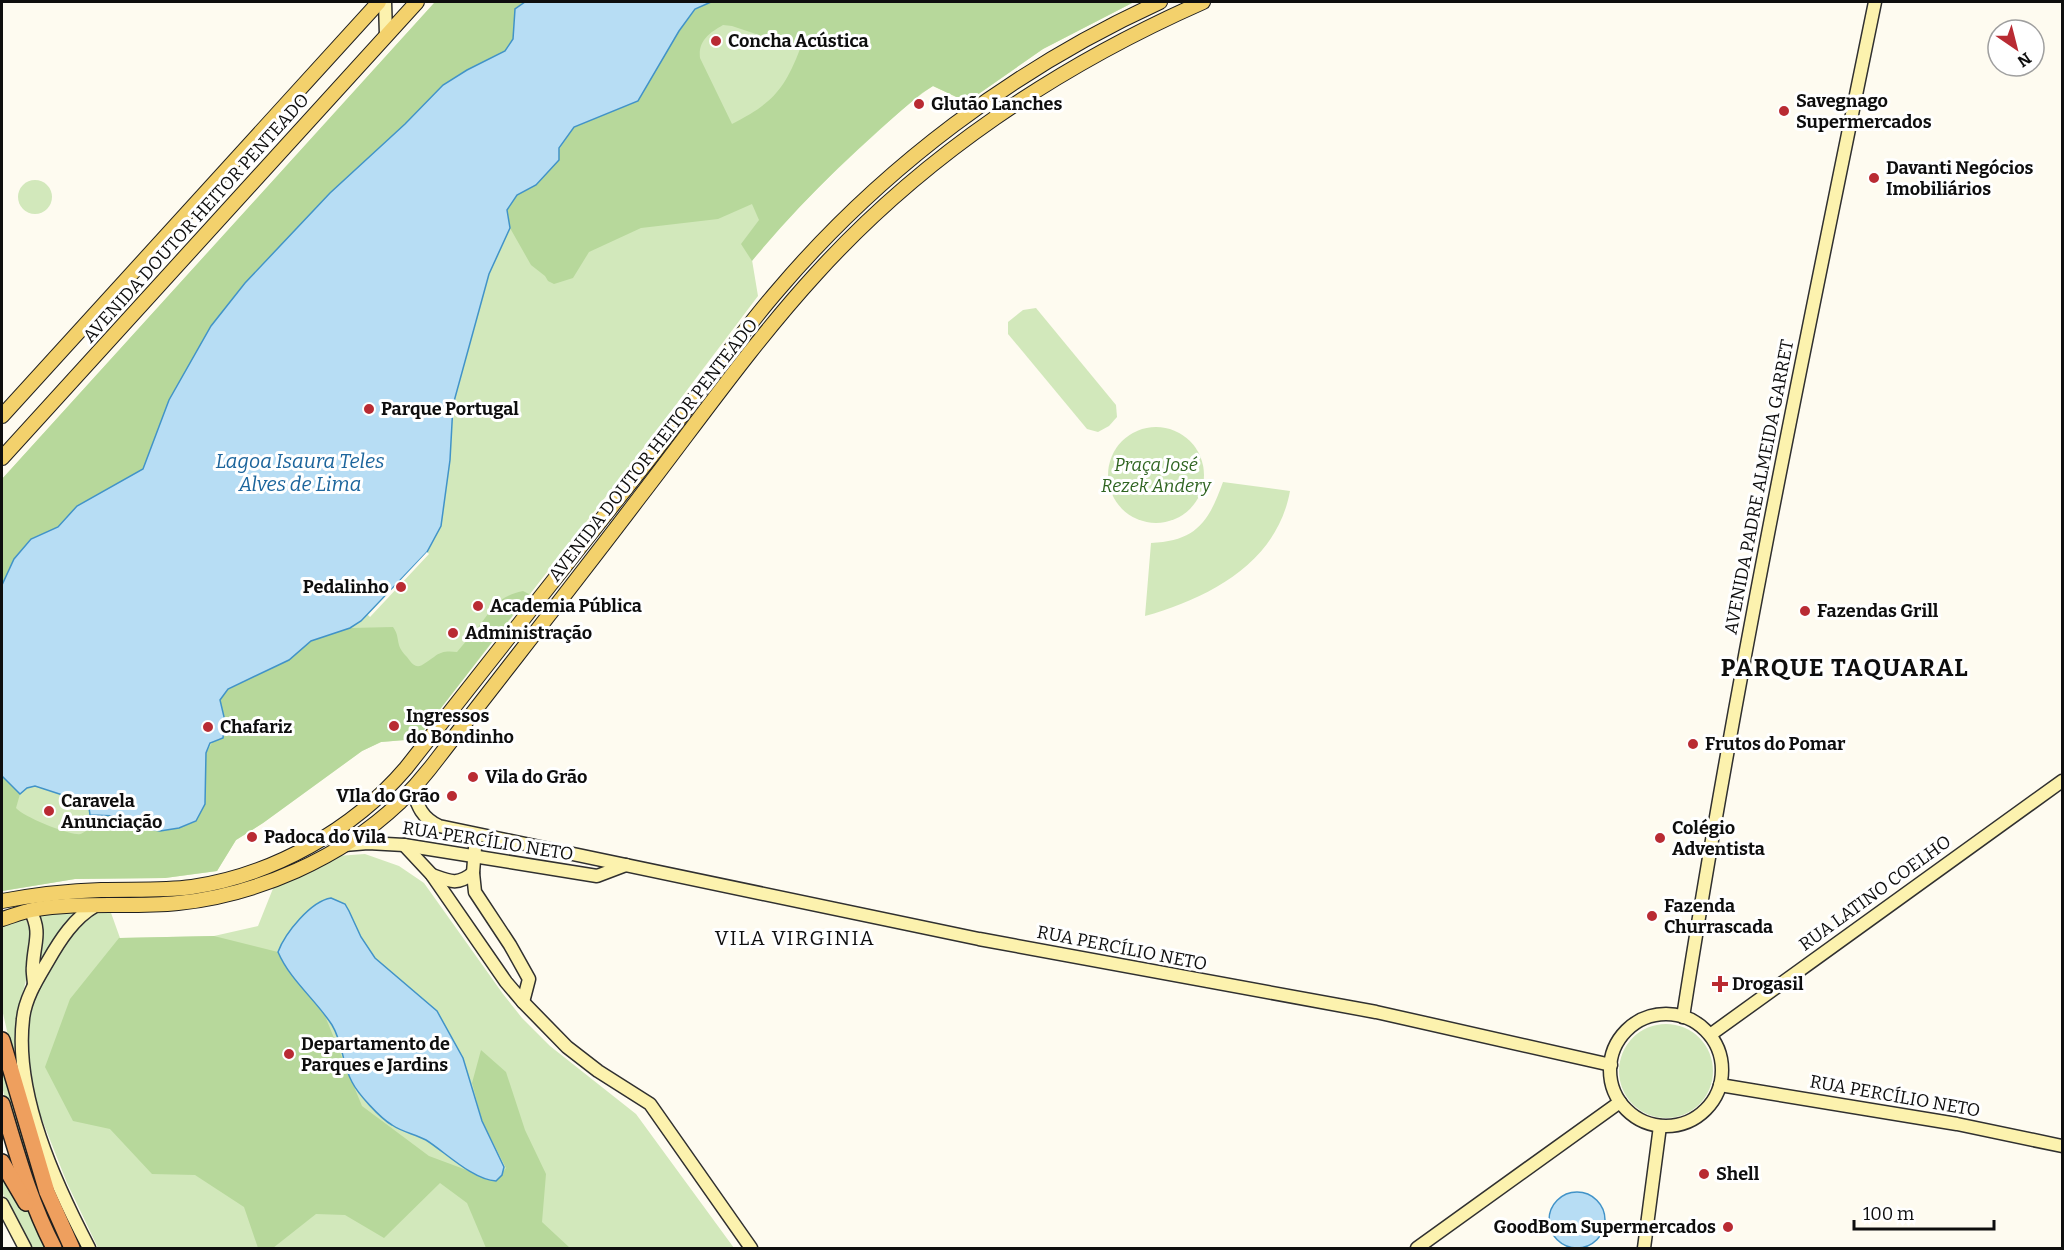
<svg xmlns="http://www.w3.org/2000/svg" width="2064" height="1250" font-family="Bitter,serif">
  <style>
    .green { fill: #d2e8bb }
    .forest { fill: #b7d89b; fill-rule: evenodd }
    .water { fill: #b7ddf4; stroke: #4193c8; stroke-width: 1.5 }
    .pier { fill: #fefbf0 }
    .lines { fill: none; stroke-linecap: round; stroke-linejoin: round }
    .secondary-casing { stroke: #303030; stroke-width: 15 }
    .primary-casing { stroke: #1f1f1f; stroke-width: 16 }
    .highway-casing { stroke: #1f1f1f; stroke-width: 18 }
    .secondary { stroke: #fcf2ae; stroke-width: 12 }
    .primary { stroke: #f3d16c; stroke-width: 14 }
    .highway { stroke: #ee9f5e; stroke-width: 15 }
    .poi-dot { fill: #b92b33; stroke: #fff; stroke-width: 2 }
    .labels { text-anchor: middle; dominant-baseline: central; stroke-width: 6; stroke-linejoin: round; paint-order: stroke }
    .poi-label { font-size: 18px; font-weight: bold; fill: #0e0e0e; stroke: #fff; text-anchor: start }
    .street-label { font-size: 18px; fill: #0e0e0e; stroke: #fff }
    .park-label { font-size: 18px; font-style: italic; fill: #2f6421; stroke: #fff }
    .water-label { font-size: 20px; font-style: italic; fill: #1c659c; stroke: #fff }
    .neighbourhood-label { font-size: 20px; letter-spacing: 1.5px; fill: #0e0e0e; stroke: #fff }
    .district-label { font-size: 24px; font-weight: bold; letter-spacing: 1.5px; fill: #0e0e0e; stroke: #fff }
  </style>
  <rect width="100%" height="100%" fill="#fefbf0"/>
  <!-- green -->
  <g class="green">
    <path d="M435,2H1134L1043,49L967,102L933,86C911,100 893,118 873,136C829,176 790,214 752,260L758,296L632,463L417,739L381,742L362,751L263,823L236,840L217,871L165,878L75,879L2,891V479Z"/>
    <circle cx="35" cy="197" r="17"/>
    <polygon points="1036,308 1116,405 1117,417 1109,426 1098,432 1087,429 1008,334 1008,322 1023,310"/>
    <circle cx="1156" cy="475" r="48"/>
    <path d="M1223,482L1290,491C1277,563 1209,598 1145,616L1151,543C1197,541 1209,521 1223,482Z"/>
    <polygon points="365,854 399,866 424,883 503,994 522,1018 550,1046 636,1114 734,1248 98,1248 67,1183 39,1112 28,1072 28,1019 39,988 74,927 95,910 110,910 120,938 214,936 258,926 274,886 337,856"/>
    <polygon points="78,912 40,961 43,929 40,913"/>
    <path d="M25,919C43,940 20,992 18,1018C17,1035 23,1037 12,1053L2,1009V925Z"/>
    <circle cx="1666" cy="1071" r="47"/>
    <polygon points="2,1062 13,1108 40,1190 66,1248 60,1248 36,1198 6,1103 2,1086"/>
    <polygon points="2,1170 35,1222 47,1248 30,1248 2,1192"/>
  </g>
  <!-- forest -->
  <g class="forest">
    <polygon points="435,2 525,2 515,9 513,39 505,51 467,70 443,85 405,124 330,193 245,283 211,326 169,400 143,469 77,506 58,527 31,539 14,559 2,585 2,479"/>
    <path d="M711,2H1134L1043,49L967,102L933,86L922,93C860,145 803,199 752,261L741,244L759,220L752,204L718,219L641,228L589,252L573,278L554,284L548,281L545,276L531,265L510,228L506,210L517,195L536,185L574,127L638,101L679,31L696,9ZM723,25L732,26L800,49C784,91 771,104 732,124L700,58C698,41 709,33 723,25Z"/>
    <path d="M523,591L529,594L417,739L381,742L362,751L263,823L236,840L217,871L165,878L75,879L2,891V776L20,794L16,808C24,817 64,833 77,834C81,835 82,833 86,831L89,824L90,815L117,816L132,826L160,831L179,828L196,821L205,804L206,753L225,721L220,700L228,689L289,660L311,641L350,628L393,627C398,634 397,637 399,645C400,649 404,654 407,657C418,673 421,665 434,657C441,651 448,651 457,652C464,643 472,635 479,626C494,607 497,597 523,591Z"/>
    <polygon points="214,936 278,952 325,1016 362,1106 429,1156 496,1181 506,1168 482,1121 472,1083 481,1050 506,1072 525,1130 546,1174 542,1222 570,1248 486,1248 467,1203 440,1183 384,1238 345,1215 316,1214 273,1248 258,1248 244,1207 195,1175 152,1174 110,1129 73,1121 45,1067 70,999 119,938"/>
  </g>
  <!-- water -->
  <g class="water">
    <polygon points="525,2 711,2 695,9 679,31 638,101 574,127 559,148 559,160 536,185 517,195 507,210 510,228 489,274 453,405 450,460 441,526 427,552 361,621 350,628 311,641 289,660 228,689 220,700 225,721 223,738 210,743 206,753 205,804 196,821 179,828 160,831 132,826 117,816 90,815 89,808 84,802 35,786 27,788 20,794 2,776 2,585 14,559 31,539 58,527 77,506 143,469 169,400 211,326 245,283 330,193 405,124 443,85 467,70 505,51 513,39 515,9"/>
    <path d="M331,898L345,904L349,911L361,937L375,958L437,1011L463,1058L482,1121L504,1167L502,1175L496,1181C473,1180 445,1152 426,1140C415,1134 402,1132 392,1125C380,1118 358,1094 352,1082C342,1064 343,1043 332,1025C316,1000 290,980 278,952C285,933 311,901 331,898Z"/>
    <circle cx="1577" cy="1220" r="28"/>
  </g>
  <!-- pier -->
  <polygon class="pier" points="427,552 429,554 370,617 368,615"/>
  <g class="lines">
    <defs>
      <g id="secondary">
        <polyline points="385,2 386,35"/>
        <path d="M412,789C418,807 422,818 439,826L979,939L1376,1012L1611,1065"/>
        <polyline points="476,835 473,873 475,892 510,945 529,979 523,1002"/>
        <polyline points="344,845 368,843 404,845 597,876 626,865"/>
        <polyline points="404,845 432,875 506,982 523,1002 567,1047 598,1071 650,1104 751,1248"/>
        <path d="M432,875C449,881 457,886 473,873"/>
        <path d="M30,910C42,933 34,942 33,966C32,972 34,979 34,985"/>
        <circle cx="1666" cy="1070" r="56"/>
        <path d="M1683,1017C1736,676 1806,339 1875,2"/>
        <polyline points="1710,1035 2062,781"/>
        <polyline points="1720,1085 1957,1124 2062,1146"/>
        <polyline points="2,1204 25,1248"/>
        <path d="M89,1248C55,1183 14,1094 23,1019C25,998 38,978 48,961C60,940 74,918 95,906"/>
        <polyline points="1417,1248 1620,1102"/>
        <polyline points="1644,1248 1660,1126"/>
      </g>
      <g id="primary">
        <polyline points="2,416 379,2"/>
        <polyline points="2,458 417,2"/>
        <path d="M2,901C34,895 68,891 101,890C131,889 162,891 192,887C273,875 353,830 406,768C486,666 566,564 646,463C691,405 731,344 779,289C882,168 1015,68 1160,2"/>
        <path d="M2,919C12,916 22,912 32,910C80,901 130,908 178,903C257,895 341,858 399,803C413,789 426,774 438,758C505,671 573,585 639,498C697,423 752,344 816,274C923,156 1058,66 1203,2"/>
      </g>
      <g id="highway">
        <polyline points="2,1040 47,1192 72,1248"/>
        <path d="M2,1104C17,1154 30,1202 54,1248"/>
        <polyline points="2,1162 26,1203"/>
      </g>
    </defs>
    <!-- secondary casing -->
    <use href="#secondary" class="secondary-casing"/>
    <!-- primary casing -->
    <use href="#primary" class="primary-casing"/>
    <!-- highway casing -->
    <use href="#highway" class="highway-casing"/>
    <!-- secondary -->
    <use href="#secondary" class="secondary"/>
    <!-- primary -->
    <use href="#primary" class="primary"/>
    <!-- highway -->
    <use href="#highway" class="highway"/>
  </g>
  <!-- markers -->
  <g class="poi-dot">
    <circle cx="716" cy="41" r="6"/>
    <circle cx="919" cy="104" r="6"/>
    <circle cx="1784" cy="111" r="6"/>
    <circle cx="1874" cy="178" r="6"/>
    <circle cx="369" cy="409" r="6"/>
    <circle cx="401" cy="587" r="6"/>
    <circle cx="478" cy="606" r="6"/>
    <circle cx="1805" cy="611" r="6"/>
    <circle cx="453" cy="633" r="6"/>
    <circle cx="394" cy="726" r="6"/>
    <circle cx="208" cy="727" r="6"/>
    <circle cx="1693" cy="744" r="6"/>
    <circle cx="473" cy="777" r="6"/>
    <circle cx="452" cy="796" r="6"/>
    <circle cx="49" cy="811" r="6"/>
    <circle cx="252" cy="837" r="6"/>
    <circle cx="1660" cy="838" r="6"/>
    <circle cx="1652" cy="916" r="6"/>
    <path d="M1717 975h6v6h6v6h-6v6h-6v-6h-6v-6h6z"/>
    <circle cx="289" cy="1054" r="6"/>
    <circle cx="1704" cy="1174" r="6"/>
    <circle cx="1728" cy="1227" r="6"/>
  </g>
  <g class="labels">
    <!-- poi labels -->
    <g class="poi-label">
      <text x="728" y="41">Concha Acústica</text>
      <text x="1796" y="101">Savegnago<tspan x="1796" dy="21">Supermercados</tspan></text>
      <text x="931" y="104">Glutão Lanches</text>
      <text x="1886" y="168">Davanti Negócios<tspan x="1886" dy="21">Imobiliários</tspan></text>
      <text x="381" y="409">Parque Portugal</text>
      <text x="389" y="587" text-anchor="end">Pedalinho</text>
      <text x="490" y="606">Academia Pública</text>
      <text x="1817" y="611">Fazendas Grill</text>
      <text x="465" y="633">Administração</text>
      <text x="406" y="716">Ingressos<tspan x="406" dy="21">do Bondinho</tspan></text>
      <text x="220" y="727">Chafariz</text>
      <text x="1705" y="744">Frutos do Pomar</text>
      <text x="485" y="777">Vila do Grão</text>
      <text x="440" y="796" text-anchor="end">VIla do Grão</text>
      <text x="61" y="801">Caravela<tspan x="61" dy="21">Anunciação</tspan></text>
      <text x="1672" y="828">Colégio<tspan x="1672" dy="21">Adventista</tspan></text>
      <text x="264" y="837">Padoca do Vila</text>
      <text x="1664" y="906">Fazenda<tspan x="1664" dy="21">Churrascada</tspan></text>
      <text x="1732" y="984">Drogasil</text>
      <text x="301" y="1044">Departamento de<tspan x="301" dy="21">Parques e Jardins</tspan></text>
      <text x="1716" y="1174">Shell</text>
      <text x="1716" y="1227" text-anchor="end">GoodBom Supermercados</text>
    </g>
    <!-- street labels -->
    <g class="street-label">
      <text transform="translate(196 218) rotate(-48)">AVENIDA DOUTOR HEITOR PENTEADO</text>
      <text transform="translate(653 450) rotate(-52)">AVENIDA DOUTOR HEITOR PENTEADO</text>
      <text transform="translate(1759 487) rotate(-79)">AVENIDA PADRE ALMEIDA GARRET</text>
      <text transform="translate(488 841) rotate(9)">RUA PERCÍLIO NETO</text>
      <text transform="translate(1875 893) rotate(-36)">RUA LATINO COELHO</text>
      <text transform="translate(1122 948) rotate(11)">RUA PERCÍLIO NETO</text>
      <text transform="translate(1895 1096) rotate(10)">RUA PERCÍLIO NETO</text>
    </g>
    <!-- park labels -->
    <g class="park-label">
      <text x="1156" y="465">Praça José<tspan x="1156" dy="21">Rezek Andery</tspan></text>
    </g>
    <!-- water labels -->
    <g class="water-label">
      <text x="300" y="461">Lagoa Isaura Teles<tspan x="300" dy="23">Alves de Lima</tspan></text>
    </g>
    <!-- neighbourhood labels -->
    <g class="neighbourhood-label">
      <text x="795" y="938">VILA VIRGINIA</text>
    </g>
    <!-- district labels -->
    <g class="district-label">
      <text x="1845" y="668">PARQUE TAQUARAL</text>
    </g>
  </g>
  <!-- border -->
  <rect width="2064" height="1250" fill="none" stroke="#0e0e0e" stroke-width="6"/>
  <!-- north arrow -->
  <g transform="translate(2016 48) rotate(145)"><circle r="28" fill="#ffffff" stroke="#9f9f9f" stroke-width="1.5"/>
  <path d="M0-4.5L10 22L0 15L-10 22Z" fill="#b92b33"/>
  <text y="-9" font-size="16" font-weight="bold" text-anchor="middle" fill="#0e0e0e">N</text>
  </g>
  <!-- scale -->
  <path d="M1854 1220v9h140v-9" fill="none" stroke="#0e0e0e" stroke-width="3"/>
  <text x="1863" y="1220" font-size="18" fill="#0e0e0e" stroke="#ffffff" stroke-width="4.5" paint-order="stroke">100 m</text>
</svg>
